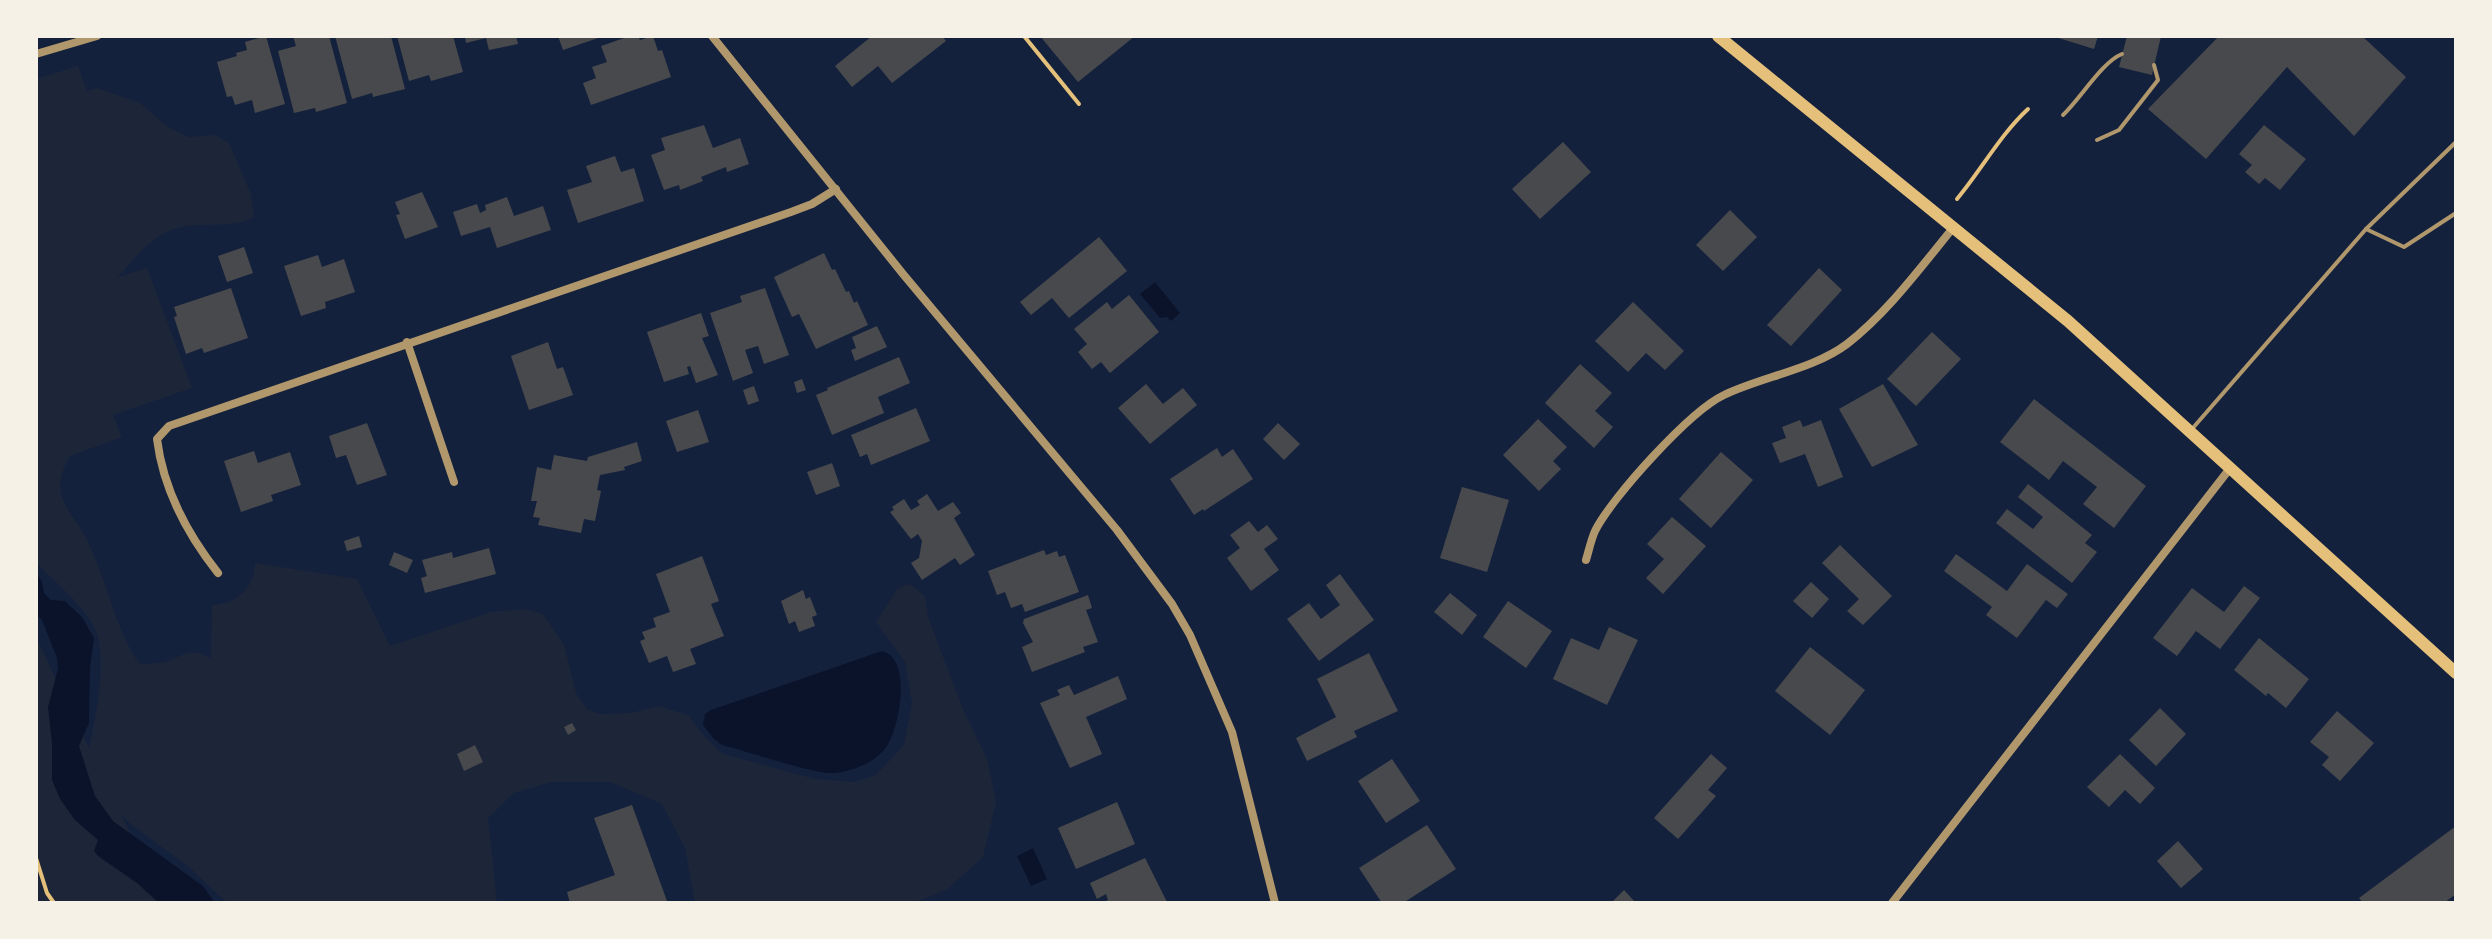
<svg xmlns="http://www.w3.org/2000/svg" width="2492" height="939" font-family="'Sofia Sans Condensed',sans-serif">
	<rect width="100%" height="100%" fill="#14213d"/>
	<path fill="#1d2539" d="M78 66 87 91 97 88 140 103 168 127 189 137 215 135 229 143 251 194 254 217C232 228 211 223 187 226 156 230 137 255 118 277L147 268 192 388 113 415 122 437 70 456C63 470 57 481 62 497 67 512 80 525 87 540 106 577 116 633 140 664 149 663 160 664 168 661 183 655 196 646 211 660L212 605C237 604 254 589 255 563L357 579 390 646 491 612 525 609 543 614 564 645 576 693 587 709 599 714 631 713 659 706 688 715 705 737 723 754 815 779 855 782 876 775 904 745 912 703 905 662 876 622 898 588 910 584 925 596 928 617 963 709 987 759 996 802 983 857 946 890 913 903H695L685 848 662 804 610 782H551L514 793 488 818 497 903H227L189 867 133 826 121 814 146 868 180 903H36V637L89 748C96 718 108 657 95 629 85 607 54 581 36 563V79Z"/>
	<g fill="#0b132b">
		<path d="M1155 282 1180 313 1171 321 1167 317 1160 318 1140 294Z"/>
		<path d="M36 572 42 582 44 593 51 600 65 601 82 617 94 638 90 668 89 723 79 746 95 796 113 821 203 886 215 903H159L137 883 98 856 94 851 98 840 75 820 60 799 52 780V743L48 707 58 669 57 658 42 620 36 614Z"/>
		<path d="M882 651C913 658 900 731 884 750 873 763 853 771 835 773 816 775 746 751 722 745L713 738 703 725 705 714 711 710Z"/>
		<path d="M1033 848 1047 879 1031 886 1017 856Z"/>
	</g>
	<g fill="#48494c">
		<path d="M266 36 285 104 255 113 252 100 235 105 232 96 227 97 217 62 237 56 236 53 247 50 245 42Z"/>
		<path d="M293 36H329L347 103 316 112 315 108 294 113 278 51 296 46Z"/>
		<path d="M335 36H391L405 89 373 97 372 93 352 99Z"/>
		<path d="M397 36H453L463 72 431 81 429 75 409 81Z"/>
		<path d="M465 36H516L518 44 489 50 486 38 466 43Z"/>
		<path d="M558 36H604L563 50Z"/>
		<path d="M630 36H638L640 40 653 36 658 51 662 50 671 77 591 105 583 83 596 78 592 67 607 62 601 46Z"/>
		<path d="M872 36H942L946 41 892 83 878 66 852 87 835 66Z"/>
		<path d="M1040 36H1135L1078 82Z"/>
		<path d="M2052 36H2098L2094 49Z"/>
		<path d="M2127 36H2161L2152 75 2119 67Z"/>
		<path d="M2219 36H2362L2406 77 2354 136 2287 67 2206 159 2148 109Z"/>
		<path d="M704 125 713 148 740 138 749 164 727 172 726 167 701 177 703 181 680 190 679 185 664 190 651 155 665 150 661 138Z"/>
		<path d="M2264 125 2306 159 2280 190 2265 178 2259 184 2245 172 2252 165 2239 154Z"/>
		<path d="M1563 142 1591 172 1540 219 1512 189Z"/>
		<path d="M615 156 621 172 634 168 644 201 578 223 567 190 592 182 586 166Z"/>
		<path d="M422 192 438 227 405 239 396 215 400 214 395 202Z"/>
		<path d="M507 197 514 216 543 206 551 230 497 248 490 227 461 236 453 212 477 204 480 213 486 210 485 205Z"/>
		<path d="M1730 210 1757 237 1723 271 1696 245Z"/>
		<path d="M1099 237 1127 271 1069 318 1052 298 1031 315 1020 302Z"/>
		<path d="M244 247 253 273 227 282 218 256Z"/>
		<path d="M824 253 832 270 835 269 846 292 849 291 854 303 857 301 868 325 816 349 799 314 792 317 774 277Z"/>
		<path d="M318 255 322 267 344 259 355 292 325 302 326 308 301 316 284 266Z"/>
		<path d="M1819 268 1842 290 1791 346 1767 325Z"/>
		<path d="M231 288 248 338 204 353 202 348 186 354 174 317 177 316 174 307Z"/>
		<path d="M765 288 789 355 764 364 758 346 745 350 753 373 733 381 710 313 742 302 740 296Z"/>
		<path d="M1129 295 1159 332 1110 373 1101 362 1092 369 1078 352 1087 344 1074 329 1107 302 1112 309Z"/>
		<path d="M1633 302 1684 351 1665 370 1646 353 1628 372 1595 341Z"/>
		<path d="M701 313 709 336 702 338 718 375 696 383 690 366 687 367 689 374 664 382 647 332Z"/>
		<path d="M877 326 887 347 855 361 851 350 856 348 852 337Z"/>
		<path d="M1932 332 1961 359 1916 406 1887 379Z"/>
		<path d="M548 342 557 369 563 367 573 395 529 410 511 356Z"/>
		<path d="M899 357 910 383 878 397 884 413 832 435 816 395 828 390 827 388Z"/>
		<path d="M1580 364 1612 393 1595 411 1613 427 1594 448 1545 403Z"/>
		<path d="M802 379 806 390 797 393 794 382Z"/>
		<path d="M1146 384 1163 404 1183 388 1197 405 1150 444 1118 408Z"/>
		<path d="M1883 384 1918 445 1872 467 1839 409Z"/>
		<path d="M754 386 759 401 748 405 743 390Z"/>
		<path d="M2034 399 2146 486 2114 528 2083 504 2097 487 2063 461 2049 480 2000 442Z"/>
		<path d="M916 408 930 441 871 465 867 454 860 457 851 435Z"/>
		<path d="M698 410 709 442 677 452 666 421Z"/>
		<path d="M1538 419 1567 447 1553 461 1561 469 1539 491 1503 455Z"/>
		<path d="M1800 420 1803 427 1821 420 1843 477 1818 487 1805 454 1780 463 1772 443 1786 438 1782 427Z"/>
		<path d="M367 423 387 475 357 485 346 455 336 458 329 436Z"/>
		<path d="M1278 423 1300 444 1284 460 1263 439Z"/>
		<path d="M637 442 642 461 624 467 625 470 600 475 597 490 601 491 595 521 584 519 581 533 538 525 540 518 533 517 537 501H531L537 467 551 470 554 455 587 461 588 457Z"/>
		<path d="M1217 448 1222 457 1233 449 1253 479 1204 511 1203 509 1194 515 1170 479Z"/>
		<path d="M254 451 258 463 290 452 301 485 271 495 273 501 241 512 224 461Z"/>
		<path d="M1721 452 1753 480 1711 528 1679 499Z"/>
		<path d="M832 463 840 486 816 495 807 472Z"/>
		<path d="M2028 484 2092 535 2085 543 2097 552 2072 583 1996 523 2007 509 2033 529 2043 517 2018 497Z"/>
		<path d="M1462 487 1509 500 1487 572 1440 558Z"/>
		<path d="M927 494 938 511 953 502 961 513 954 518 975 555 960 565 955 558 922 580 911 563 919 558 922 541 918 534 911 539 890 512 894 510 892 507 904 499 911 510 920 505 917 501Z"/>
		<path d="M1672 517 1706 546 1663 594 1646 578 1664 559 1647 544Z"/>
		<path d="M1249 521 1258 532 1267 525 1278 539 1264 549 1279 570 1251 591 1227 558 1240 548 1230 535Z"/>
		<path d="M359 536 362 547 347 551 344 541Z"/>
		<path d="M1840 545 1892 596 1863 625 1847 611 1859 599 1822 563Z"/>
		<path d="M489 548 496 574 425 593 421 578 427 576 422 560 452 552 453 558Z"/>
		<path d="M1044 550 1046 555 1057 551 1059 557 1065 555 1079 592 1025 612 1022 604 1011 608 1005 592 997 595 988 571Z"/>
		<path d="M394 552 413 560 407 573 389 565Z"/>
		<path d="M1956 554 2007 591 2027 564 2068 594 2057 608 2046 600 2017 638 1986 615 1992 607 1944 571Z"/>
		<path d="M702 556 719 601 711 604 724 636 690 649 696 664 673 672 667 656 649 663 640 641 645 639 642 632 656 627 653 618 670 612 656 574Z"/>
		<path d="M1340 574 1374 620 1319 661 1287 619 1309 603 1321 619 1340 605 1326 585Z"/>
		<path d="M1811 582 1829 599 1812 618 1793 601Z"/>
		<path d="M2244 586 2260 598 2220 649 2196 631 2177 656 2153 638 2192 588 2224 612Z"/>
		<path d="M803 590 806 599 810 597 817 615 812 617 815 626 799 632 795 621 789 624 781 601Z"/>
		<path d="M1450 593 1477 615 1462 635 1434 612Z"/>
		<path d="M1088 595 1092 608 1086 610 1098 642 1083 647 1085 652 1032 672 1022 647 1033 642 1023 623 1024 619Z"/>
		<path d="M1508 601 1552 631 1526 668 1483 637Z"/>
		<path d="M1609 627 1638 640 1607 705 1553 679 1571 638 1599 650Z"/>
		<path d="M2259 638 2309 679 2286 708 2268 693 2266 696 2234 670Z"/>
		<path d="M1810 647 1865 690 1830 735 1775 691Z"/>
		<path d="M1369 653 1398 711 1354 731 1357 737 1307 761 1296 738 1336 717 1317 679Z"/>
		<path d="M1118 676 1127 699 1086 717 1102 754 1070 768 1040 703 1060 695 1057 690 1069 685 1074 695Z"/>
		<path d="M2160 708 2186 734 2156 766 2129 740Z"/>
		<path d="M2337 711 2374 743 2340 781 2322 765 2329 757 2310 742Z"/>
		<path d="M572 723 576 730 568 735 564 727Z"/>
		<path d="M475 745 483 762 464 771 457 754Z"/>
		<path d="M1711 754 1727 768 1708 790 1716 796 1678 839 1654 818Z"/>
		<path d="M2120 754 2155 788 2140 804 2125 790 2109 807 2087 787Z"/>
		<path d="M1392 759 1420 801 1386 823 1358 781Z"/>
		<path d="M1117 802 1135 844 1076 869 1058 828Z"/>
		<path d="M632 805 667 901 570 903 567 892 615 875 594 818Z"/>
		<path d="M1427 825 1456 869 1403 903H1382L1359 868Z"/>
		<path d="M2456 826V894L2444 903H2363L2359 898Z"/>
		<path d="M2178 841 2203 869 2181 888 2157 861Z"/>
		<path d="M1145 858 1167 902 1101 903 1108 900 1106 894 1097 899 1090 883Z"/>
		<path d="M1624 890 1636 903H1611Z"/>
	</g>
	<g fill="none" stroke-linecap="round" stroke-linejoin="round">
		<g stroke="#e5c07b" stroke-width="4">
			<path d="M1024 36 1079 104"/>
			<path d="M1957 199C1982 169 2000 135 2028 109"/>
			<path d="M36 858 47 893 54 903"/>
		</g>
		<g stroke="#b1986c" stroke-width="4">
			<path d="M2063 115C2081 98 2102 62 2122 54"/>
			<path d="M2097 140 2119 130 2158 80 2154 65"/>
			<path d="M2366 229 2404 247 2456 213"/>
			<path d="M2192 429 2366 229 2456 142"/>
		</g>
		<g stroke="#b1986c" stroke-width="8">
			<path d="M712 36 903 274 1117 530 1172 604 1190 635 1232 732 1275 903"/>
			<path d="M36 54 97 36"/>
			<path d="M407 342 454 482"/>
			<path d="M1586 560C1589 550 1591 540 1595 531 1612 497 1690 411 1724 395 1761 377 1814 369 1847 344 1888 312 1920 268 1953 228"/>
			<path d="M218 573C188 535 163 488 157 439L169 426 791 212 812 204 836 189"/>
			<path d="M1892 903 2231 467"/>
		</g>
		<path stroke="#e5c07b" stroke-width="12" d="M1718 36 2068 321 2456 673"/>
	</g>
	<rect width="2492" height="939" fill="none" stroke="#f6f1e7" stroke-width="76"/>
</svg>
